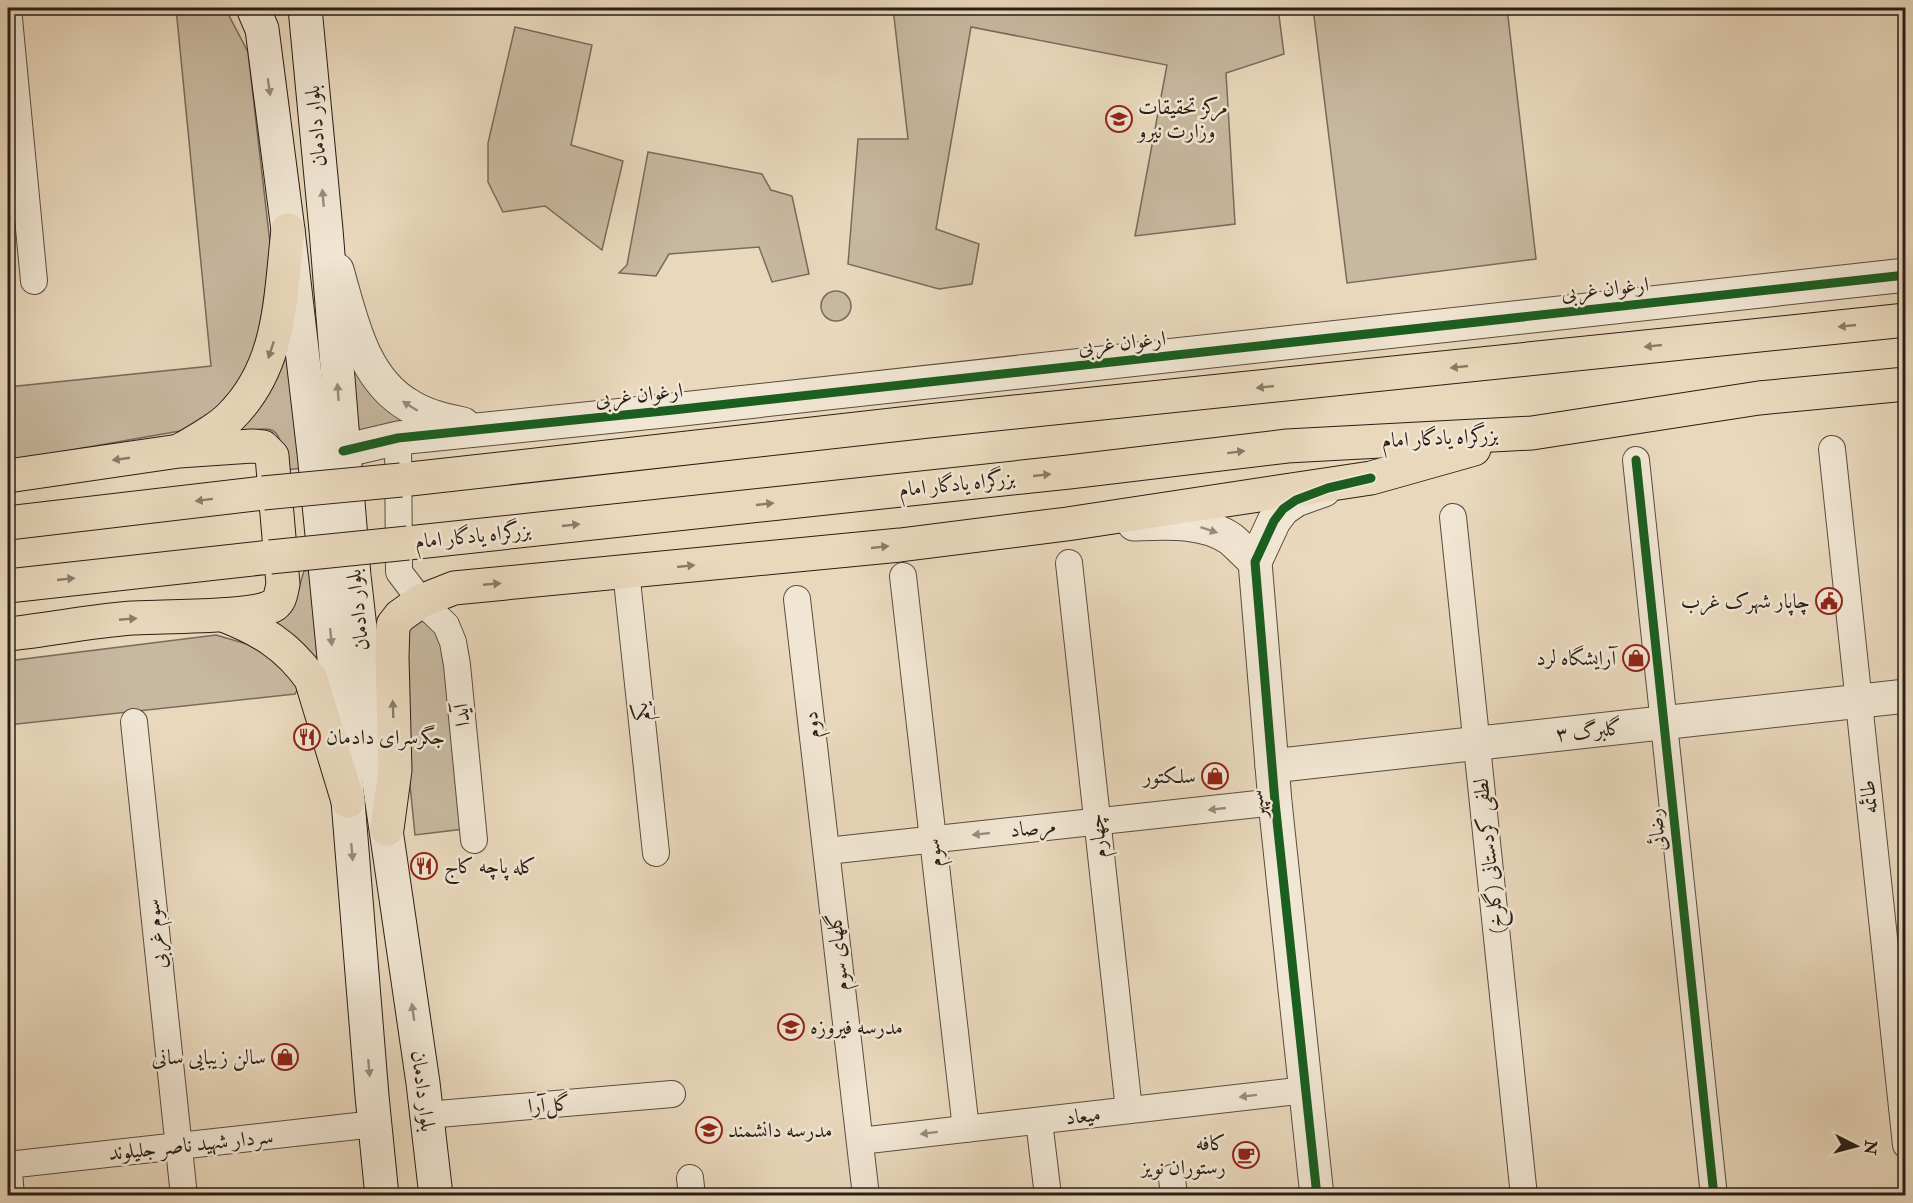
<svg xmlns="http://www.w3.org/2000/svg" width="1913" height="1203" font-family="'IM FELL Double Pica',Amiri,serif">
	<rect width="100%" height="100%" fill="#e9d8bc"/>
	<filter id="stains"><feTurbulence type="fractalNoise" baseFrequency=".00333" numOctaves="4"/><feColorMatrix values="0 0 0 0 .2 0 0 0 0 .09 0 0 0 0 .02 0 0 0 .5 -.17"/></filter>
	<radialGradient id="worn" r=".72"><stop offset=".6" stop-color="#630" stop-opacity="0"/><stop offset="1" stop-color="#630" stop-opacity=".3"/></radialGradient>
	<g fill="#c8b8a0" stroke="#786b5c" stroke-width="1.5">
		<path d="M176 8H225L248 52 271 252 255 358 227 402 180 431 8 461V387L211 366Z"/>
		<path d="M893 8H1278L1284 54 1226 73 1235 224 1135 236 1167 65 971 27 936 229 979 244 972 284 939 289 848 264 858 139H908Z"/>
		<path d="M1313 8H1507L1536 259 1347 283Z"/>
		<path d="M515 27 592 45 571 145 623 161 602 250 545 206 503 212 488 182V143Z"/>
		<path d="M648 152 762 174 771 190 792 196 809 274 772 282 759 247 669 254 656 276 619 273 627 265Z"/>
		<circle cx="836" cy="306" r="15"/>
		<path d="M287 319 303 468 285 470C280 422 276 425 231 435Z"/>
		<path d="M352 346 422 418 355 437Z"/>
		<path d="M314 570 324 671 263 623 297 594 304 571Z"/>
		<path d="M425 616 444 641 464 829 415 835 404 725 409 619Z"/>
		<path d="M216 635 277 653 302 681 295 694 8 725V661Z"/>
	</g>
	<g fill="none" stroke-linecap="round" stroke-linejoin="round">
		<defs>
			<g id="minor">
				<path d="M8 8 34 281"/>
				<path d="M398 438 399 572 421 601 446 625 453 642 457 665 474 840"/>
				<path d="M1832 449 1906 1145"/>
				<path d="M1636 460 1714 1196"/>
				<path d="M1453 517 1524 1196"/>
				<path d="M1069 563 1129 1110"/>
				<path d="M626 571 656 853"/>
				<path d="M903 576 966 1129"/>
				<path d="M797 599 866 1196"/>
				<path d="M134 722 184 1196"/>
				<path d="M827 851 1275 802"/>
				<path d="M427 1115 672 1094"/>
				<path d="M1039 1121 1048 1196"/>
				<path d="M860 1141 1306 1090"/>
				<path d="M8 1161 11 1196"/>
				<path d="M8 1165 375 1124"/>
				<path d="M690 1178 692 1196"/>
				<path d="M1172 1178 1174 1196"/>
			</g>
			<g id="tertiary">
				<path d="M337 270C351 318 362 379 410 406 426 416 444 420 463 424"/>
				<path d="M343 451 398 438 673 410 1906 275"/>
				<path d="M1134 524C1165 523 1204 520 1231 539 1239 546 1247 554 1255 562"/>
				<path d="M1272 766 1906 696"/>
				<path d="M1317 1196 1275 802 1255 562 1274 521 1283 509 1296 500 1324 490"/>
			</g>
			<g id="secondary">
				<path d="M253 8 262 29 288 230 314 453 348 801 372 1096 382 1196"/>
				<path d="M305 8 326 230 354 576 373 741 423 1083 436 1196"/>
			</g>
			<g id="trunk">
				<path d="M184 448C200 439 217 430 230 417 282 366 280 298 288 230"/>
				<path d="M8 476 179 451 252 446 263 447 272 456 283 584C281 592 281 600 274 605 256 618 159 616 132 618 90 621 49 630 8 634"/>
				<path d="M401 480 928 421 1906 320"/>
				<path d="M8 523 263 493"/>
				<path d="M408 543 1069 472 1287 446 1532 433 1759 398 1906 384"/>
				<path d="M8 586 270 557"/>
				<path d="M223 615C261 630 287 645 311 679L348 801"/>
				<path d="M387 829 395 770 392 657 393 625 400 616 421 601 454 588 900 545 1067 524 1371 478 1474 449"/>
			</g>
		</defs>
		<use href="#minor" stroke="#594c40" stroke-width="28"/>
		<use href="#tertiary" stroke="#594c40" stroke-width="35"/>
		<use href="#secondary" stroke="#291e17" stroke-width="35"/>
		<use href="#trunk" stroke="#291e17" stroke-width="35"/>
		<use href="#minor" stroke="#f1e6d3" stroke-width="26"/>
		<use href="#tertiary" stroke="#f1e6d3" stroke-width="33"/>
		<use href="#secondary" stroke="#f1e6d3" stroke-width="33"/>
		<use href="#trunk" stroke="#e9d8bc" stroke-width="33"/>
		<defs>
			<g id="trunk-bridge">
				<path d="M263 493 401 480"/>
				<path d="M270 557 408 543"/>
			</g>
		</defs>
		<use href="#trunk-bridge" stroke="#291e17" stroke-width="35" stroke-linecap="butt"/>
		<use href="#trunk-bridge" stroke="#e9d8bc" stroke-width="33"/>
		<defs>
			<g id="cycleway">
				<path d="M343 451 398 438 673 410 1906 275"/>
				<path d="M1636 460 1714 1196"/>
				<path d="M1317 1196 1275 802 1255 562 1274 521 1283 509 1296 500 1328 488 1371 478"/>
			</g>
		</defs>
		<use href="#cycleway" stroke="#f1e6d3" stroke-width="13"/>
		<use href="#cycleway" stroke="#1b5e20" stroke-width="9"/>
	</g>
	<defs><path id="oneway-solid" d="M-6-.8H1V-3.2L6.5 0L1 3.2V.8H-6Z" transform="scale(1.5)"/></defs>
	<g fill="#978c7e">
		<use href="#oneway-solid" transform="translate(269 87) rotate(82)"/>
		<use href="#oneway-solid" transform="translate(323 198) rotate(-95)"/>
		<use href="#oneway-solid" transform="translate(338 392) rotate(-94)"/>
		<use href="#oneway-solid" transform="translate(410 406) rotate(-148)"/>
		<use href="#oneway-solid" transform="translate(1209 530) rotate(18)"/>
		<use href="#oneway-solid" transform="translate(331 637) rotate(84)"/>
		<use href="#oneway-solid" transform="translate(1217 809) rotate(174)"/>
		<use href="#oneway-solid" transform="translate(981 834) rotate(174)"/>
		<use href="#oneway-solid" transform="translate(352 852) rotate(85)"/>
		<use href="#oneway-solid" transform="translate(413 1012) rotate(-98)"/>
		<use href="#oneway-solid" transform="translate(369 1068) rotate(85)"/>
		<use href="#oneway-solid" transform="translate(1248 1096) rotate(173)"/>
		<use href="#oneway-solid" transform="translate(929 1133) rotate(173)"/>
	</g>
	<g fill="#897b6a">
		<use href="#oneway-solid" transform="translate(1847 326) rotate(174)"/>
		<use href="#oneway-solid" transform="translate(1653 346) rotate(174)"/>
		<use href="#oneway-solid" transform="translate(271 350) rotate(108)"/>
		<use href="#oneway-solid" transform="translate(1459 367) rotate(174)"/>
		<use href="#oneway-solid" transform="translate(1265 387) rotate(174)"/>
		<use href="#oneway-solid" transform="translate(1236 452) rotate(-7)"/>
		<use href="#oneway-solid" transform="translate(121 459) rotate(172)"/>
		<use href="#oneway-solid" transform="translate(1042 475) rotate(-6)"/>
		<use href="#oneway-solid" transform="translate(204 500) rotate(173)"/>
		<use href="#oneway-solid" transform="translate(765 504) rotate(-6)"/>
		<use href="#oneway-solid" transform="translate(571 525) rotate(-6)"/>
		<use href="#oneway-solid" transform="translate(880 547) rotate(-6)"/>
		<use href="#oneway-solid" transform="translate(686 566) rotate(-6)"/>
		<use href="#oneway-solid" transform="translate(66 579) rotate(-6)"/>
		<use href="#oneway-solid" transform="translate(492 584) rotate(-5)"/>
		<use href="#oneway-solid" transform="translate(128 619) rotate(-5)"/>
		<use href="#oneway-solid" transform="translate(393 709) rotate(-92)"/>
	</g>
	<defs>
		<symbol id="university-ring" viewBox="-11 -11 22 22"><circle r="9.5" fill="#f1e6d3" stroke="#8f2418" stroke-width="1.5"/><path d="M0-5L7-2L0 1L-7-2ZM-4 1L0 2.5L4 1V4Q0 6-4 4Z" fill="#8f2418"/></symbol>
		<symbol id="civic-ring" viewBox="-11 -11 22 22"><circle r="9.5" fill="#f1e6d3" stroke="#8f2418" stroke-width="1.5"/><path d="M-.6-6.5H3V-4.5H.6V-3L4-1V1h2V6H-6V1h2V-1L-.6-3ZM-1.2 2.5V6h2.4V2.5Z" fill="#8f2418"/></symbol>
		<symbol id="shop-ring" viewBox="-11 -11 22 22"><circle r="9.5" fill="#f1e6d3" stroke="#8f2418" stroke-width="1.5"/><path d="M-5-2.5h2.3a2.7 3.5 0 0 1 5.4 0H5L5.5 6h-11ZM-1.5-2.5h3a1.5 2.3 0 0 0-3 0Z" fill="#8f2418"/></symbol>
		<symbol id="restaurant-ring" viewBox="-11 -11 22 22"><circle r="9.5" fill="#f1e6d3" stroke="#8f2418" stroke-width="1.5"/><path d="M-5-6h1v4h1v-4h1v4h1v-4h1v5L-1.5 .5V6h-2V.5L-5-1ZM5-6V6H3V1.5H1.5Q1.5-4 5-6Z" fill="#8f2418"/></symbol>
		<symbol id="school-ring" viewBox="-11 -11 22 22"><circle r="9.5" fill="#f1e6d3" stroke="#8f2418" stroke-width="1.5"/><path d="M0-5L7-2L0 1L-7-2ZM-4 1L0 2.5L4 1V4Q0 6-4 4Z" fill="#8f2418"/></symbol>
		<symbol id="cafe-ring" viewBox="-11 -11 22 22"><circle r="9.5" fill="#f1e6d3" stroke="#8f2418" stroke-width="1.5"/><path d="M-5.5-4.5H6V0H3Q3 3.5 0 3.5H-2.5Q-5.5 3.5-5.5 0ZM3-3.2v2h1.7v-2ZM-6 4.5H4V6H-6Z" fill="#8f2418"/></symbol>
	</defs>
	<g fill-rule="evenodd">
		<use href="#university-ring" x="1104" y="104" width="30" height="30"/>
		<use href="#civic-ring" x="1814" y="586" width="30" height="30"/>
		<use href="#shop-ring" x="1621" y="643" width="30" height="30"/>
		<use href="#restaurant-ring" x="292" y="722" width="30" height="30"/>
		<use href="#shop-ring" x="1200" y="761" width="30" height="30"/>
		<use href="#restaurant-ring" x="409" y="851" width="30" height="30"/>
		<use href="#school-ring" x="776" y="1012" width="30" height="30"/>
		<use href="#shop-ring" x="270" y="1042" width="30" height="30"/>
		<use href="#school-ring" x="694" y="1115" width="30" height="30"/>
		<use href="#cafe-ring" x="1231" y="1140" width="30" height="30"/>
	</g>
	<g text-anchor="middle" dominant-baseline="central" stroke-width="5" stroke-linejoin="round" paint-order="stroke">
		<g font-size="21" fill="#291e17" stroke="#f1e6d3" text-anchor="start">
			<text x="1138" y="107">مرکز تحقیقات<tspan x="1138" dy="24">وزارت نیرو</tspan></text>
			<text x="1810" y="601" text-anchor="end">چاپار شهرک غرب</text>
			<text x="1616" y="658" text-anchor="end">آرایشگاه لرد</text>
			<text x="326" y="737">جگرسرای دادمان</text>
			<text x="1196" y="776" text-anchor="end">سلکتور</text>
			<text x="444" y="866">کله پاچه کاج</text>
			<text x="810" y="1027">مدرسه فیروزه</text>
			<text x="266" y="1057" text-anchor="end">سالن زیبایی سانی</text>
			<text x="728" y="1130">مدرسه دانشمند</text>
			<text x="1226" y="1143" text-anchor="end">کافه<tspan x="1226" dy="24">رستوران نویز</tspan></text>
		</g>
		<g font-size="21" fill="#291e17" stroke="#f1e6d3">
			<text transform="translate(316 126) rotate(-95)">بلوار دادمان</text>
			<text transform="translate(1605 289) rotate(-6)">ارغوان غربی</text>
			<text transform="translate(1122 343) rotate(-6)">ارغوان غربی</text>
			<text transform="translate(639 395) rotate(-6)">ارغوان غربی</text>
			<text transform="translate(1440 438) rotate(-3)">بزرگراه یادگار امام</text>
			<text transform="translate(957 484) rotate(-6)">بزرگراه یادگار امام</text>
			<text transform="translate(473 536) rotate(-6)">بزرگراه یادگار امام</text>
			<text transform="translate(358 610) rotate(-96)">بلوار دادمان</text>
			<text transform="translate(641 712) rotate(-96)">یکم</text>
			<text transform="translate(462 715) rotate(-96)">آیدا</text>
			<text transform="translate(812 725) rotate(-97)">دوم</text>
			<text transform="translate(1589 731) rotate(-6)">گلبرگ ۳</text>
			<text transform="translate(1869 797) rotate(-96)">طائمه</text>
			<text transform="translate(1257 804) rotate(-96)">سپهر</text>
			<text transform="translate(1033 828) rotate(-6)">مرصاد</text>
			<text transform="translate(1657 830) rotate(-96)">رضائی</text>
			<text transform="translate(1098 836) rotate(-96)">چهارم</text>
			<text transform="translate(934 853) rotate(-97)">سوم</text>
			<text transform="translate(1489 856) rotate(-96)">لطفی کردستانی (گلرخ)</text>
			<text transform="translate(156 934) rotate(-96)">سوم غربی</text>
			<text transform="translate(838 952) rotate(-96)">گلهای سوم</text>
			<text transform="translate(423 1091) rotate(83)">بلوار دادمان</text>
			<text transform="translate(549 1105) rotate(-5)">گل‌آرا</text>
			<text transform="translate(1083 1116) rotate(-7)">میعاد</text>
			<text transform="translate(191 1145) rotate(-6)">سردار شهید ناصر جلیلوند</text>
		</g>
	</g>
	<rect width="1913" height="1203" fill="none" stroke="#e9d8bc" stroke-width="30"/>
	<rect x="9" y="9" width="1895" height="1185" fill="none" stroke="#291e17" stroke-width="3"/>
	<rect x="15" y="15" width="1883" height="1173" fill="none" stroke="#291e17" stroke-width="1.5"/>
	<g transform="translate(1856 1146) rotate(96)" stroke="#f1e6d3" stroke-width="4.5" paint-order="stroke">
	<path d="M0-4.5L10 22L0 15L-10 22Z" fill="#291e17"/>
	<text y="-9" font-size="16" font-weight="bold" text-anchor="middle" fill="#291e17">N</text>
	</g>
	<rect width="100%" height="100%" filter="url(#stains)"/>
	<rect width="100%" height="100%" fill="url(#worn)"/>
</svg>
